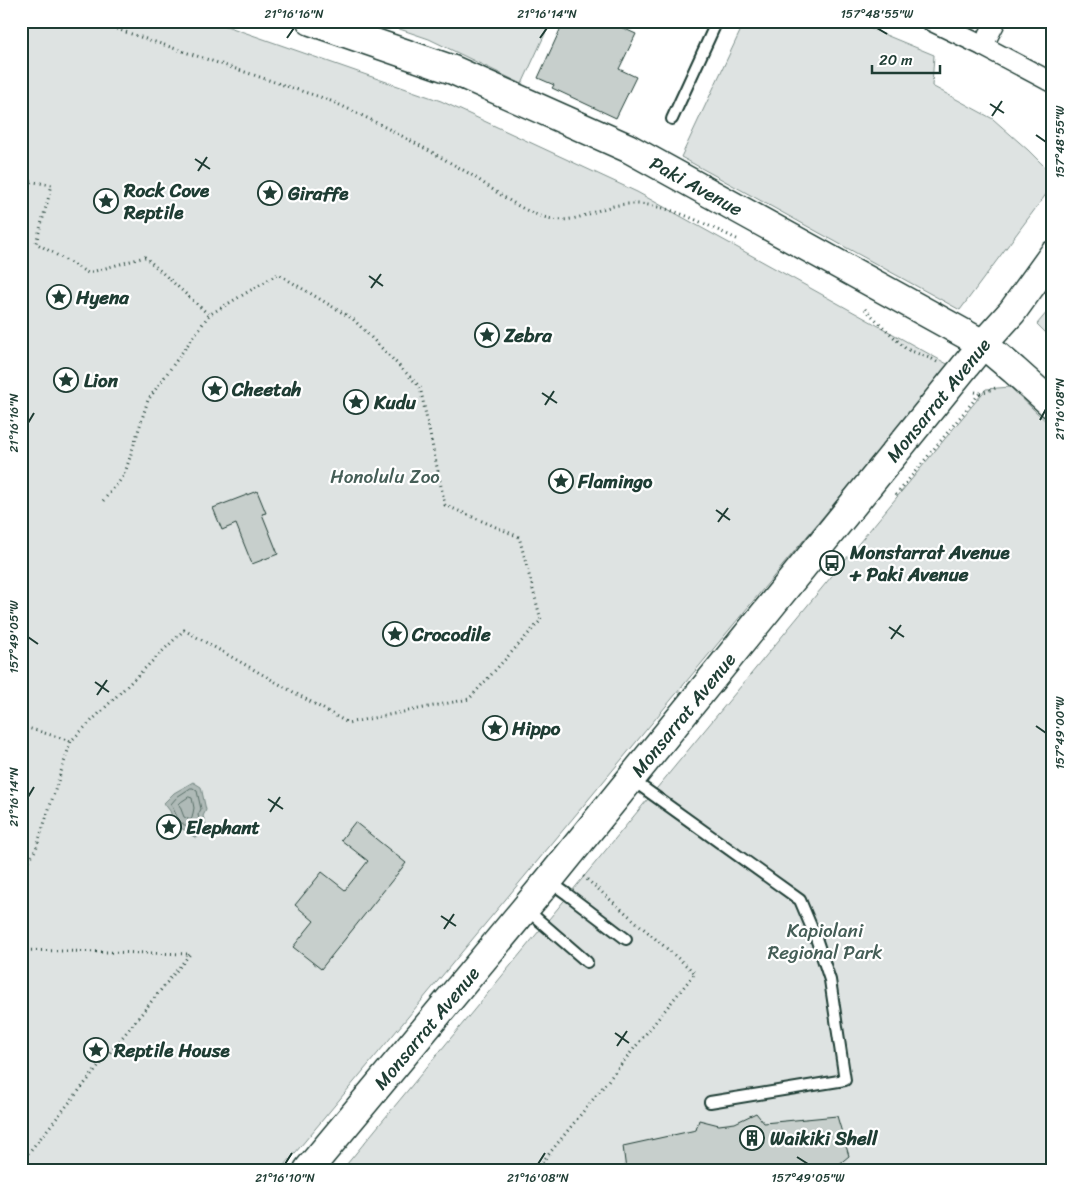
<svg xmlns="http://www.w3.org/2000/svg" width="1074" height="1191" font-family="Sriracha,sans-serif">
	<rect width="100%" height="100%" fill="#fff"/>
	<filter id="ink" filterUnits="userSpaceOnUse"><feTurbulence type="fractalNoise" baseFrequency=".02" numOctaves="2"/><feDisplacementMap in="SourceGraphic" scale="10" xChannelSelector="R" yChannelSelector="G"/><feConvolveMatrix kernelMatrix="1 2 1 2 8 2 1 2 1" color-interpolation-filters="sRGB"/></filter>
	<g filter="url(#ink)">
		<g fill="#dee3e2" stroke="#7e908b">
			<path d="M21 21H212L441 101 637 192 949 365 281 1170H21Z"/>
			<path d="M376 21H551L522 84 429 39Z"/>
			<path d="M745 21H852L934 55 932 86 993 119 1028 150 1053 175V185L960 310 681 157Z"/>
			<path d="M1053 305V340L1037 324Z"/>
			<path d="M1010 387 1053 428V1170H342L986 389Z"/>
		</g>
		<path fill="#afbab7" stroke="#758883" d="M193 782 201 787 206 810 203 816 206 825 204 834 196 838 175 824 170 811 164 803 174 793Z"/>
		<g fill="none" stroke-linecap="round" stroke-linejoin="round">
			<g stroke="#596f68" stroke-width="1">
				<path d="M191 788H193L197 791 201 809 198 815 201 825 200 830 197 832 189 828 179 821 171 804 177 797Z"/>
				<path d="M189 797 192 798 194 808 192 818 190 820 184 817 179 804 181 802Z"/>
			</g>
		</g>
		<g fill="#c7cfcc" stroke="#1f3d34">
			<path d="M564 21H597L612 27 614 24 636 34 619 69 636 77 616 118 552 88 554 85 538 78Z"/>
			<path d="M257 491 266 513 262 514 278 554 252 564 236 524 222 530 213 508Z"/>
			<path d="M355 822 406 863 321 969 293 947 314 921 295 905 322 872 345 890 368 861 341 840Z"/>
			<path d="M756 1113 764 1123 837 1116 849 1156 832 1170H626L623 1146 696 1130 699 1120 719 1125 735 1123Z"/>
		</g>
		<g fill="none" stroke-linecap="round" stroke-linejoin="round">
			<defs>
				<g id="lane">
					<path d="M672 119 717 21"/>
					<path d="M631 779 800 900 816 938 830 980 845 1080 710 1102"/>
					<path d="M549 881 567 894 626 939"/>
					<path d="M526 909 587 962"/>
				</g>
				<g id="street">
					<path d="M931 21 983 46 1053 83"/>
					<path d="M983 46 996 21"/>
				</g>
				<g id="secondary">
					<path id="s1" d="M311 21 453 70 628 148 983 344 1014 370 1053 405"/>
					<path id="s2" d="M308 1170 548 881 983 344 1012 312 1053 255"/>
				</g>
			</defs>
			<use href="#lane" stroke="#1f3d34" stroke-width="14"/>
			<use href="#street" stroke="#1f3d34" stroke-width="22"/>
			<use href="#secondary" stroke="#1f3d34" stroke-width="31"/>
			<g stroke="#1f3d34" stroke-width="3" stroke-dasharray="1 4" stroke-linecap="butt">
				<path d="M93 21C146 39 200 57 254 75 271 81 287 86 304 92 314 95 324 98 333 102 380 123 425 148 470 174 490 187 515 207 538 215 577 230 593 205 629 204 666 202 706 225 739 240"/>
				<path d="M21 180 52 185 36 243 88 273 145 257 209 315"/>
				<path d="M865 309 906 349 932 359 937 362"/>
				<path d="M975 392 980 393 996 388"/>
				<path d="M896 495 980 393"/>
				<path d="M21 726 71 741"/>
				<path d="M21 873 36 849 71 741 184 630 348 723 469 699 541 620 519 537 445 505 420 387 353 319 278 274 209 315 148 400 124 476 102 502"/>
				<path d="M21 950 190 954 21 1162"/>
				<path d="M536 1170 695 973 583 876"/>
			</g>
			<use href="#lane" stroke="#fff" stroke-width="10"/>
			<use href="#street" stroke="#fff" stroke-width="19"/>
			<use href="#secondary" stroke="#fff" stroke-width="28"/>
		</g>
	</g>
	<path fill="none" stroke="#1f3d34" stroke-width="2" d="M877 28 887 34M287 38 294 28M540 38 547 28M990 104 1004 113M992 116 1002 101M1036 135 1046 142M195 159 210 169M198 171 207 157M369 276 383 286M371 288 381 274M542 393 557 403M545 405 554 391M1040 420 1046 409M28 423 34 413M716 510 730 520M718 522 728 508M889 627 904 637M28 637 38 644M891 639 901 625M95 682 109 692M97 695 107 680M1036 726 1046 733M28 797 34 787M268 799 283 809M270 812 280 797M441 916 456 926M444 929 454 914M615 1033 629 1043M617 1046 627 1031M797 1157 808 1164M285 1164 292 1153M538 1164 545 1153"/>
	<defs>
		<symbol id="sight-ring" viewBox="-11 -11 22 22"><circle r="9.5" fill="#fff" stroke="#1f3d34" stroke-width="1.5"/><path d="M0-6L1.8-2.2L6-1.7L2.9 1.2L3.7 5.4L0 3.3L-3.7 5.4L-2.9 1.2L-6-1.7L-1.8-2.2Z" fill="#1f3d34"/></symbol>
		<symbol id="bus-ring" viewBox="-11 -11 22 22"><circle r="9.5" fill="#fff" stroke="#1f3d34" stroke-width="1.5"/><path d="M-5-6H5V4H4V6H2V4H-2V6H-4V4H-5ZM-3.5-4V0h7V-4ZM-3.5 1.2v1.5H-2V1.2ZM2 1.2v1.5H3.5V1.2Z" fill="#1f3d34"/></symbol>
		<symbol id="building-ring" viewBox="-11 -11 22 22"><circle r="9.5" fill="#fff" stroke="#1f3d34" stroke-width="1.5"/><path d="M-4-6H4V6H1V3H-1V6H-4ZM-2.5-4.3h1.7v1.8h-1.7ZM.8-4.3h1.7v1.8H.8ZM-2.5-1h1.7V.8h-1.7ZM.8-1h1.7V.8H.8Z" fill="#1f3d34"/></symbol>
	</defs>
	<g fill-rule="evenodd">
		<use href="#sight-ring" x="256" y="179" width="28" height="28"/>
		<use href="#sight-ring" x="92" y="187" width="28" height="28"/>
		<use href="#sight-ring" x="45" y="283" width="28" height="28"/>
		<use href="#sight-ring" x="473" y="321" width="28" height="28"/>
		<use href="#sight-ring" x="52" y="366" width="28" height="28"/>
		<use href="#sight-ring" x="201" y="375" width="28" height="28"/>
		<use href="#sight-ring" x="342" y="388" width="28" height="28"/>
		<use href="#sight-ring" x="547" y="467" width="28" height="28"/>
		<use href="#bus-ring" x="818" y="549" width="28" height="28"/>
		<use href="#sight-ring" x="381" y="620" width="28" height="28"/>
		<use href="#sight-ring" x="481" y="714" width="28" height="28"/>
		<use href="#sight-ring" x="155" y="813" width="28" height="28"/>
		<use href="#sight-ring" x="82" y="1036" width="28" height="28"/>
		<use href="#building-ring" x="738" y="1124" width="28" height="28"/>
	</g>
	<g text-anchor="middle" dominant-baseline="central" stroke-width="4.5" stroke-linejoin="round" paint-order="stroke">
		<g font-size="19" fill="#1f3d34" stroke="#fff">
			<text stroke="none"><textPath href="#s1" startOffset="420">Paki Avenue</textPath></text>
			<text stroke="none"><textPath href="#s2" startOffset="995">Monsarrat Avenue</textPath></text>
			<text stroke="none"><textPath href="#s2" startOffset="590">Monsarrat Avenue</textPath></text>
			<text stroke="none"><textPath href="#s2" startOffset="185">Monsarrat Avenue</textPath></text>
		</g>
		<g font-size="19" font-weight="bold" fill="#1f3d34" stroke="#fff" text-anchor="start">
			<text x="124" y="190">Rock Cove<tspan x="124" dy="22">Reptile</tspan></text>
			<text x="288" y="193">Giraffe</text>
			<text x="76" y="297">Hyena</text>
			<text x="504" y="335">Zebra</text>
			<text x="84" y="380">Lion</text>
			<text x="232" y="389">Cheetah</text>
			<text x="374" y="402">Kudu</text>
			<text x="578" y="481">Flamingo</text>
			<text x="850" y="552">Monstarrat Avenue<tspan x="850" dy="22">+ Paki Avenue</tspan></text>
			<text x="412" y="634">Crocodile</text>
			<text x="512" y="728">Hippo</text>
			<text x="186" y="827">Elephant</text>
			<text x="114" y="1050">Reptile House</text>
			<text x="770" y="1138">Waikiki Shell</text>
		</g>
		<g font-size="19" fill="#455e57" stroke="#fff">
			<text x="385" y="476">Honolulu Zoo</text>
			<text x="825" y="930">Kapiolani<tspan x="825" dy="22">Regional Park</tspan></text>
		</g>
	</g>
	<rect width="1074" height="1191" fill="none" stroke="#fff" stroke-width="55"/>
	<path d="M872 65v8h68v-8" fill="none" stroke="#1f3d34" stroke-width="2.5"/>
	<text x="879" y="65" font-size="15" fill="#1f3d34" stroke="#ffffff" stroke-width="4" paint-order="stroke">20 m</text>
	<rect x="28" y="28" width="1018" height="1136" fill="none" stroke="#1f3d34" stroke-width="2"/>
	<g font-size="12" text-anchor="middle" fill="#1f3d34">
		<text x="294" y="18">21°16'16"N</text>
		<text x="547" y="18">21°16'14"N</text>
		<text x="877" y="18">157°48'55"W</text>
		<text transform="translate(1060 142) rotate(-90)" y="4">157°48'55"W</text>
		<text transform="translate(1060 409) rotate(-90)" y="4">21°16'08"N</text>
		<text transform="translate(14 423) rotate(-90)" y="4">21°16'16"N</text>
		<text transform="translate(14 637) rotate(-90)" y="4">157°49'05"W</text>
		<text transform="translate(1060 733) rotate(-90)" y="4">157°49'00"W</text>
		<text transform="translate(14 797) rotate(-90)" y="4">21°16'14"N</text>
		<text x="285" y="1182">21°16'10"N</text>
		<text x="538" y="1182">21°16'08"N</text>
		<text x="808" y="1182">157°49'05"W</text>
	</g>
</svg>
